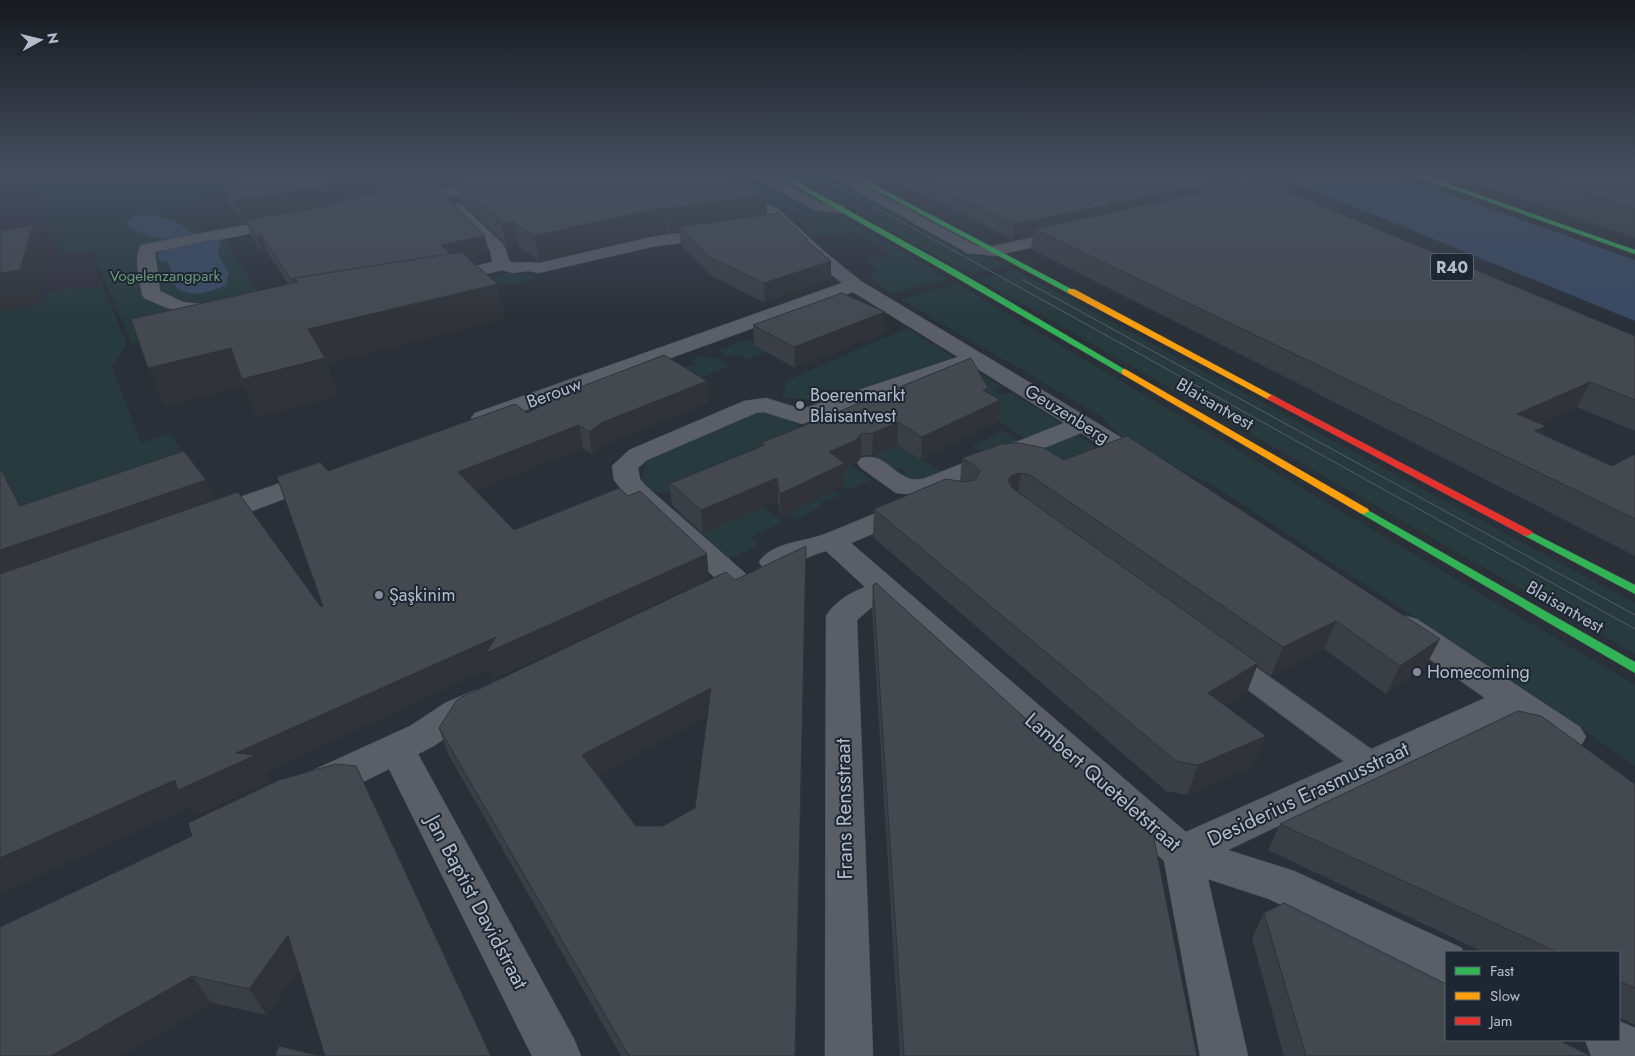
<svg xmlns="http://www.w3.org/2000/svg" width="1635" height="1056" font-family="Jost,sans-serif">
	<rect width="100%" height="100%" fill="#2a3038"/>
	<path fill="#31303e" d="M0 173H24L59 255 89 252 103 287 68 288 43 293 40 304 0 311Z"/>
	<g fill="#273a3e">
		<path d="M25 173H340L191 201 171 210 194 226 222 237 269 309 132 344 92 251 63 254 52 239Z"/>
		<path d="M786 173H828L1006 265 970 274Z"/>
		<path d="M735 182 760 183 804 208 796 214Z"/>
		<path d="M814 210H831L948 279 892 294 872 280V274L879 269 865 260 891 254 857 231 817 237 797 218Z"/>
		<path d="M1015 270 1635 603V654L979 279Z"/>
		<path d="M510 273 535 276 534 278C523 284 498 289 492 276Z"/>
		<path d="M957 284 1635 685V766L1528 691 1211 484C1175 467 1126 448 1102 417L900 299Z"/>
		<path d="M103 287 127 344 112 367 141 443 171 433 192 471 0 537V311L40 304 43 293 68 288Z"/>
		<path d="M907 328 956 359 850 396V391L828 389 823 401 783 398 786 381Z"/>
		<path d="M747 339 767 352 748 360 741 355C731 359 726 355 718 350Z"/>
		<path d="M701 356C710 361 717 353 728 366L701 378 699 376 693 378 679 369 695 364 690 360Z"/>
		<path d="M965 365 1002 387 994 389 999 395 1011 393 1058 421 1059 426 1028 440 998 421Z"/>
		<path d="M759 410 777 411 800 427 756 458 747 452 743 459 675 493 653 492 641 481 648 458Z"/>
		<path d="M1003 431 1020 442 981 452 972 446Z"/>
		<path d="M1074 433 1107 454 1086 462 1025 459 1064 436Z"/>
		<path d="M897 444 943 472 917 484 898 476 906 473 901 468 895 471 874 460 876 454Z"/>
		<path d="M850 464 872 480 849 490 828 475Z"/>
		<path d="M834 491 840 495 819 504 821 507 797 519 775 502 798 492Z"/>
		<path d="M764 507 783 522 751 537 759 545 729 559 676 511Z"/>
	</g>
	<g fill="#384963">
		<path d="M1271 173H1389L1635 260V321Z"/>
		<path d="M149 215 173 220 197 235 191 243 218 239 222 245 218 250V255L229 273 226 285C208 293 194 298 176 288L168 262 159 260 158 254 173 239C157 240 144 234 129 228L126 222 134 216Z"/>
	</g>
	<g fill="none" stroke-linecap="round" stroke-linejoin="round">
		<defs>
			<g id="lane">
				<path d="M747 173H766L820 203 841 205 847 209 841 213 813 209Z"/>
				<path d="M825 173H840L976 246 994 247 1001 251 994 255 968 253Z"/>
				<path d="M1228 652 1237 654 1382 757 1386 765 1382 773 1371 777 1360 773 1219 668 1215 661 1219 654Z"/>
			</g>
			<g id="street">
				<path d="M526 173H555L548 177 443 198 406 201 401 199 398 196 401 193 406 191 443 190Z"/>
				<path d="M691 173H709L778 209 825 252 861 281 1152 456 1155 461 1152 466 1143 468 1134 466 1081 433 945 488 952 496 948 502 851 543 1186 832 1485 698 1395 635 1390 627 1395 619 1406 616 1417 619 1580 727 1586 737 1580 747 1568 751 1556 747 1511 715 1228 850 1294 871 1462 948 1463 952H1446V984L1269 899 1208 879 1248 1056H1200L1164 861 882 602 872 607 857 620 873 1056H825L826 616C834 602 850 593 865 587L826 551C805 556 783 574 763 568L759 562C772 542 804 542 825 534 857 521 888 508 919 495L896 493 861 468 857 463 861 458C884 452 891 473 911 479 914 480 919 479 923 479L1064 423 973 366 802 424 764 412 756 413 647 460 638 468 640 479 646 486 745 573 750 580 745 587 735 589 725 587 628 498 614 480 612 466 629 450 744 401 766 398 802 409 958 357 853 292 491 423 483 425 475 423 471 418 475 413 842 283 813 260 766 215 693 176Z"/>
				<path d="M458 204 463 206 504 245 510 262C519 264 529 261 539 263L651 237 717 228 723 230 725 233 723 236 717 238 651 247 539 273 528 271 513 273 502 270 486 274 487 276 484 280 456 285 450 284 447 280 450 276 465 273 467 268 492 262 490 250 450 209 453 206Z"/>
				<path d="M287 217 293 219 295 222 293 225 218 240 214 239 155 252 160 291 183 302 227 307 230 311 227 315C200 322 168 309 144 298L142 294C140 280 133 258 141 245Z"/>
				<path d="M1068 230 1074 232 1076 235 1074 238 994 256 988 255 985 251 988 247Z"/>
				<path d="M318 470 327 473 331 478 327 483 220 523 210 525 200 523 196 517 200 511Z"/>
				<path d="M476 690 488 694 493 703 488 712 469 721 434 746 418 754 574 1039 581 1056H532L389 769 345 791 332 795 322 798 309 794 303 783 309 772 410 726 445 703Z"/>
				<path d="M1619 1021 1635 1028V1056H1591L1585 1040H1619Z"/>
			</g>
			<g id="fast">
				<path d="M773 173H781L956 270 1129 372 1128 374H1122L950 274Z"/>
				<path d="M844 173H852L1075 291 1068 293Z"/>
				<path d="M1226 173H1234L1289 197 1284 198Z"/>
				<path d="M1408 173H1417L1635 250V254Z"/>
				<path d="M1364 508 1635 662V673L1360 513 1359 511Z"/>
				<path d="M1527 530 1635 585V594L1523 535 1521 533 1523 531Z"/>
			</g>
			<g id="slow">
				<path d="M1068 289H1074L1277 398 1275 400H1269L1068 293Z"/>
				<path d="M1125 369 1368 509 1369 511 1364 514 1360 513 1122 374V370Z"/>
			</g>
			<path id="jam" d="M1272 395 1531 531 1533 533 1527 536 1523 535 1269 400 1267 398Z"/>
		</defs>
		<use href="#lane" stroke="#484c53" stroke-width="2"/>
		<use href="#street" stroke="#484c53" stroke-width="1"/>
		<use href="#fast" stroke="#484c53" stroke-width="1"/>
		<use href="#slow" stroke="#484c53" stroke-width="1"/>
		<use href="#jam" stroke="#484c53" stroke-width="1"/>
		<use href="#lane" fill="#5a5e66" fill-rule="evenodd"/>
		<use href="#street" fill="#5a5e66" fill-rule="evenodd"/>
		<use href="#fast" fill="#30b455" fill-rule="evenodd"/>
		<use href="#slow" fill="#ff9f0a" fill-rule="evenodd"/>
		<use href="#jam" fill="#e5322d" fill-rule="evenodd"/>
		<g stroke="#595d64" stroke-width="1">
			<path d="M814 173 1635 629"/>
			<path d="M1023 280 1635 615"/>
		</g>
	</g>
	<g fill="#3a3f45" fill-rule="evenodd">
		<path d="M262 173H722L766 195 767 215 808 242 831 261V279L765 303 710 275 681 245 679 231 669 233 667 231 539 261 518 246 507 249 505 244 458 197 455 186 438 188 489 253 468 258 505 318 327 364 338 395 257 417 244 386 166 406 148 368 288 284 267 252 262 253 251 236 247 224 244 225 229 203 221 180Z"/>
		<path d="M880 173H1232L1238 185 1635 336V431L1577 407 1540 424 1542 434 1612 466 1635 454V556L1301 385 1031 249 1033 235 1013 240Z"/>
		<path d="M1445 173H1635V238Z"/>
		<path d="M753 325 884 332 795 368 754 345Z"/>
		<path d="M707 381 708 403 606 444 592 454 583 448 476 490 514 530 709 579 493 679 490 668 265 772 270 781 194 816 189 807 0 894V467L11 486 21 505 215 500 321 607 323 606 328 471 527 413Z"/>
		<path d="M988 388V393L1000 400 998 421 921 460 897 444 872 455 861 456 855 463 845 468 844 486 781 517 778 501 703 533 672 505 669 482 671 483 762 447 761 443Z"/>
		<path d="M962 458 1064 460 1425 667 1386 694 1324 649 1271 676 1257 666 1247 692 1225 705 1254 766 1187 795 1166 791 873 537 874 509 960 482Z"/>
		<path d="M806 546V570L796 1056H621L448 754 439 728 735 580ZM707 717 695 808 663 826H636L598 775Z"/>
		<path d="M873 585 1197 1056H900L872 610Z"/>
		<path d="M1635 784V1025L1619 1017V952H1483L1268 850 1280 824Z"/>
		<path d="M192 836 298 970 267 1015 212 1003 121 1056Z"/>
		<path d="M1264 913 1591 1056H1284L1252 938Z"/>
	</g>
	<g fill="#303338">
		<path d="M373 173H516L453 175 455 186 443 188 395 191 248 224 245 220 247 224 244 225 235 201Z"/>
		<path d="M1241 177 1237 191 1034 229 1033 235 1013 240 1015 224Z"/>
		<path d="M766 195 767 219 679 227V231L669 233 667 209Z"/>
		<path d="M665 207 667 231 539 261 534 236Z"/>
		<path d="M513 222 518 246 507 249 502 224Z"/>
		<path d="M33 225 49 257 38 304 0 311V273Z"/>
		<path d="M261 235 267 252 262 253 256 236Z"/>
		<path d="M485 236 489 253 453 261 441 245Z"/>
		<path d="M831 261V279L765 303 764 283Z"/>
		<path d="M291 279H295L301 297 297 298Z"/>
		<path d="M498 284 505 318 327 364 338 395 257 417 244 386 166 406 148 368Z"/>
		<path d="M885 312 884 332 795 368 794 347Z"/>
		<path d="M707 381 708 403 606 444 592 454 589 432 603 422Z"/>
		<path d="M1590 382 1577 407 1504 440 1517 414Z"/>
		<path d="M988 388 986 406 1000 400 998 421 921 460 922 437 983 390Z"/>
		<path d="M898 422 897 444 872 455 873 433Z"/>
		<path d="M579 425 583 448 465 495 458 472Z"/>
		<path d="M1546 426 1533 452 1535 431Z"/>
		<path d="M861 434V456L855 463 845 468 844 486 781 517 780 494 829 452Z"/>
		<path d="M0 467 11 486 34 530 20 506Z"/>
		<path d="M1021 473 1017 499 1008 480 1012 475Z"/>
		<path d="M777 478 778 501 703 533 701 510Z"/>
		<path d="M206 480 217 503 0 580V550Z"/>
		<path d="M806 546V570L796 1056H795Z"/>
		<path d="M707 554 709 579 493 679 490 668 265 772 270 781 194 816 189 807 0 894V858L496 637Z"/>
		<path d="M1336 621 1324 649 1271 676 1283 647Z"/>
		<path d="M1440 639 1425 667 1386 694 1400 666Z"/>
		<path d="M1258 663 1247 692 1198 722 1208 693Z"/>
		<path d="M711 688 713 714 588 781 582 755Z"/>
		<path d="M1266 736 1254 766 1187 795 1198 765Z"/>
		<path d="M288 935 304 962 267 1015 249 989Z"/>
		<path d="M192 976 212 1003 121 1056H51Z"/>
	</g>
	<g fill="#444950" stroke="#303338" fill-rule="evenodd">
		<path d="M262 173H373L313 188 235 201 221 180Z"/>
		<path d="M461 173H722L766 195 667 209 665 207 534 236 513 222 502 224 500 219 453 175Z"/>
		<path d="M909 173H1232L1241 177 1015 224Z"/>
		<path d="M1523 173H1635V209Z"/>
		<path d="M1260 180 1635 336V400L1590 382 1517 414 1546 426 1535 431 1612 466 1635 454V519L1309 361 1034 229Z"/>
		<path d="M435 185 485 236 441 245 450 254 295 278 296 279H291L261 235 256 236 245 220 317 208 392 188Z"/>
		<path d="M779 213 808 240H805L831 261 764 283 709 257 679 227Z"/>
		<path d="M33 225 20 270 0 273V230Z"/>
		<path d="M461 252 498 284 308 329 325 358 242 379 231 348 148 368 131 319 298 282 295 278Z"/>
		<path d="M842 293 885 312 794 347 753 325Z"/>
		<path d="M664 355 707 381 603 422 589 432 579 425 458 472 514 530 619 488 628 496 640 491 707 554 486 653 496 637 236 753 256 755 178 790 175 780 0 858V574L238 492 321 607 323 606 277 477 320 462 328 471 515 404 527 413 578 388Z"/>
		<path d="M971 358 988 388 983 390 1000 400 922 437 898 422 873 433 861 434 856 440 829 452 845 463 780 494 777 478 701 510 669 482 671 483 765 445 761 443Z"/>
		<path d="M1127 436 1440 639 1400 666 1336 621 1283 647 1030 475 1021 473 1012 475 1008 480 1012 488 1258 663 1208 693 1266 736 1198 765 1176 761 874 509 946 479 965 482 975 480 980 471 971 463 962 458 1002 444 1019 443 1044 448 1064 460Z"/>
		<path d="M184 451 206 480 0 550V468L20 506Z"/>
		<path d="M806 546 795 1056H629L439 728 456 701 462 697 726 572 735 580ZM711 688 695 808 663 826H636L582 755Z"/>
		<path d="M876 583 1153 834 1197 1056H904L873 585Z"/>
		<path d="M1518 711 1541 716 1635 784V988L1619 981V952H1557L1280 824Z"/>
		<path d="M336 764 356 766 491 1056H325L288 935 249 989 192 976 51 1056H0V927L192 836 188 823 279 780Z"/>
		<path d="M1284 903 1446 984V1040H1558L1591 1056H1306L1264 913Z"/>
		<path d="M279 1046 320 1056H275Z"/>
	</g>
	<linearGradient id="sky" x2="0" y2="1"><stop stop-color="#171a1f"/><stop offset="0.54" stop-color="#444e5e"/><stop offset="1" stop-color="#444e5e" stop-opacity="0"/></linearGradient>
	<rect width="1635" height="321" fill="url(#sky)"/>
	<g fill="#848b96" stroke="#1d2633" stroke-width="2">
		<circle cx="800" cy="405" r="5"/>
		<circle cx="379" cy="595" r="5"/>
		<circle cx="1417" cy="672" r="5"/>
	</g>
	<g text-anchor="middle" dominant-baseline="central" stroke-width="4" stroke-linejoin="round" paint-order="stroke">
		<g font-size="15" fill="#6b9a76" stroke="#1d2633">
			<text x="165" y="276">Vogelenzangpark</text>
		</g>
		<rect fill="#1d2633" stroke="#878f9c" stroke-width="1" x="1431" y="253.5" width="42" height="27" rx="4"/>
		<g font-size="16" font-weight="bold" fill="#b4bcc9">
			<text x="1452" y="267">R40</text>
		</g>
		<g font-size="18" fill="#b4bcc9" stroke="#1d2633">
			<text transform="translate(554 393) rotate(-20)">Berouw</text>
			<text transform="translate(1215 404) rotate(30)">Blaisantvest</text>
			<text transform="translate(1067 414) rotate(32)">Geuzenberg</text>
			<text transform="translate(1565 607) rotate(30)">Blaisantvest</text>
		</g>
		<g font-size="18" fill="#b4bcc9" stroke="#1d2633" text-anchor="start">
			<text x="810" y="395">Boerenmarkt<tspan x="810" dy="21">Blaisantvest</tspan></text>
			<text x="389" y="595">Şaşkinim</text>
			<text x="1427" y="672">Homecoming</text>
		</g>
		<g font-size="21" fill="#b4bcc9" stroke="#1d2633">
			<text transform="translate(1103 782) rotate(41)">Lambert Queteletstraat</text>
			<text transform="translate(1308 794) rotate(-25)">Desiderius Erasmusstraat</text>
			<text transform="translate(844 809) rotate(-91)">Frans Rensstraat</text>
			<text transform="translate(477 902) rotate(62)">Jan Baptist Davidstraat</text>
		</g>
	</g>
	<rect x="1445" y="951" width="175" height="90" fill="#1d2633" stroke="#59626f"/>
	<rect x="1455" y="967" width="25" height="8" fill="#30b455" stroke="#59626f"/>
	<text x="1490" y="976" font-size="15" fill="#b4bcc9">Fast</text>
	<rect x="1455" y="992" width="25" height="8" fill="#ff9f0a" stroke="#59626f"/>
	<text x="1490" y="1001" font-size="15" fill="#b4bcc9">Slow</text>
	<rect x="1455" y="1017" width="25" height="8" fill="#e5322d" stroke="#59626f"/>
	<text x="1490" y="1026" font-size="15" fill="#b4bcc9">Jam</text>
	<g transform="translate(40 40) rotate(82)" stroke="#1d2633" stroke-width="4" paint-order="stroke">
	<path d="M0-4L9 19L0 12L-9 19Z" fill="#b4bcc9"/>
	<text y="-8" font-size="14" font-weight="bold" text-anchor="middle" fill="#b4bcc9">N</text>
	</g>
</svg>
